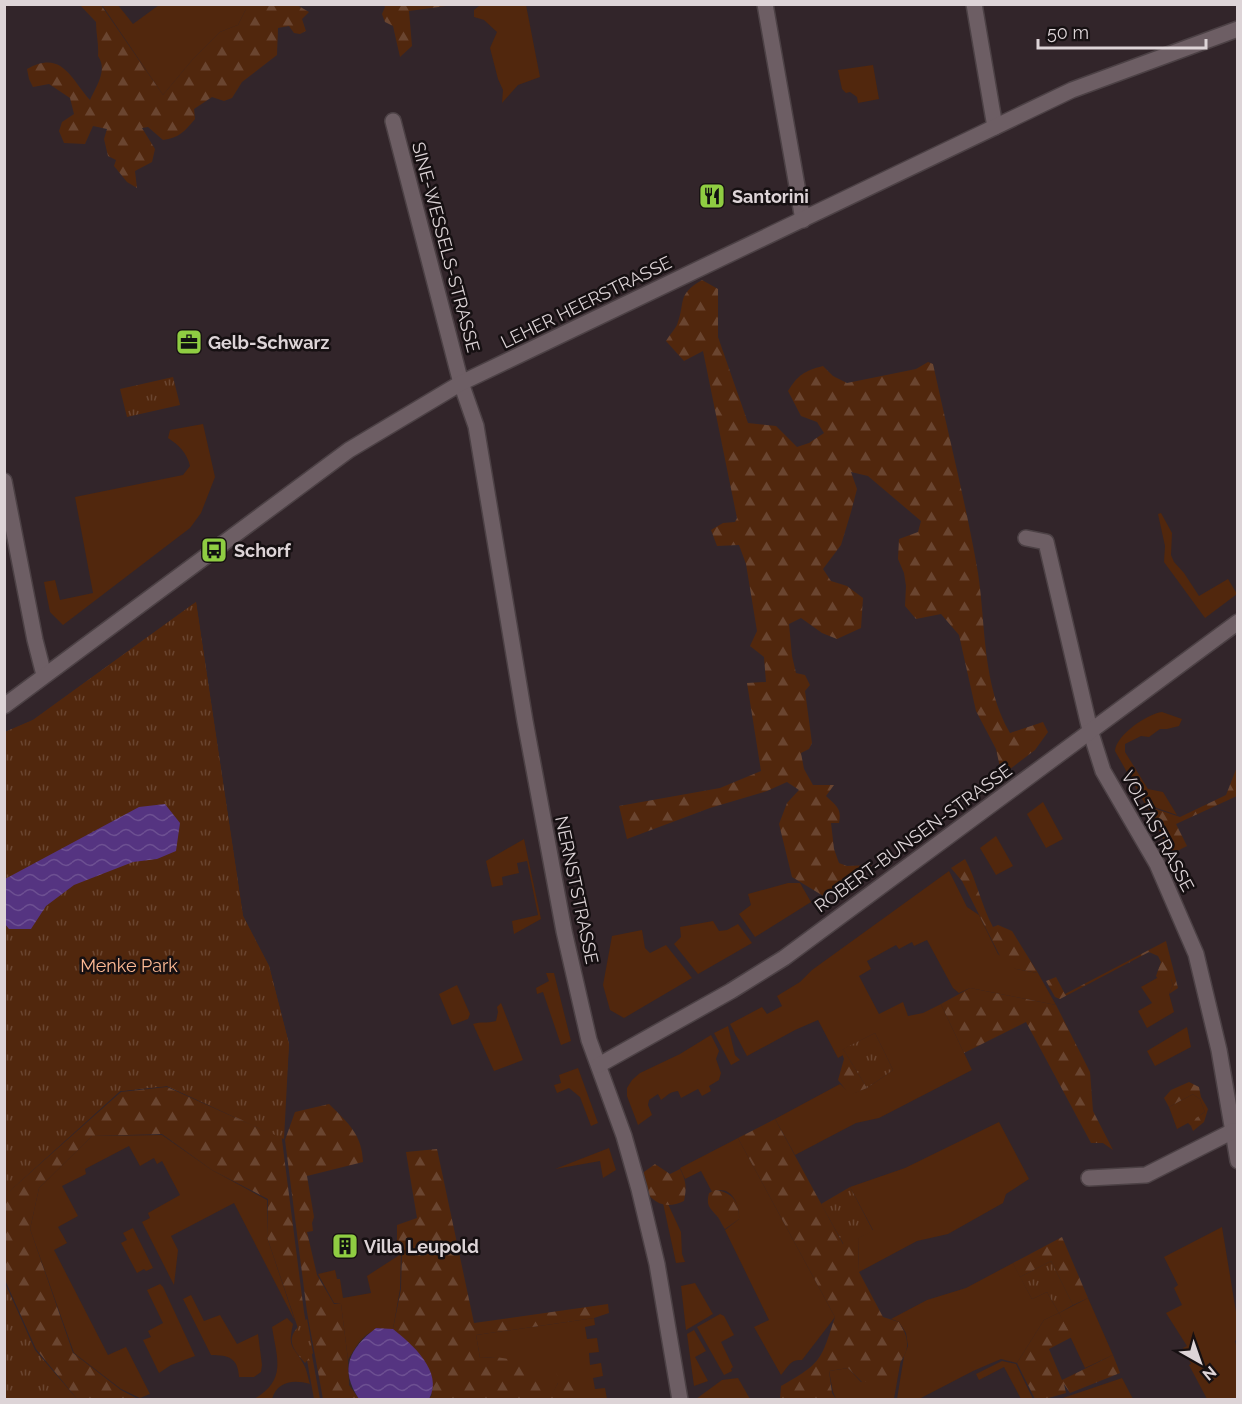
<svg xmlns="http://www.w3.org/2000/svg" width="1242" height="1404" font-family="Raleway,sans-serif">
	<defs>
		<pattern id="forest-firs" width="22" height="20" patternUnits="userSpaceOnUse" patternTransform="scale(1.5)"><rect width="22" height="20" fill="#51270d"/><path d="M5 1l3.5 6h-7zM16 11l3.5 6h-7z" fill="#6a4530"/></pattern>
		<pattern id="park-tufts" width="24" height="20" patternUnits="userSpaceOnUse" patternTransform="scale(1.5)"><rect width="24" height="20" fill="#51270d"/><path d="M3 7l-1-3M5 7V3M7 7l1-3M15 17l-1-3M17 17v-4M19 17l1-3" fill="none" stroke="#6a4530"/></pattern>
		<pattern id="water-waves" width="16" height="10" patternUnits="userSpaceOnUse" patternTransform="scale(1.5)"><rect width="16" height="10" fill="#553481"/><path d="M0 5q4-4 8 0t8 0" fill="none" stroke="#6d5092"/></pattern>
	</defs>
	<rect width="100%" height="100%" fill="#32252a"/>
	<g fill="#51270d">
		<path d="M102 5H118L133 24 159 5H246V9L238 25 220 32 193 59 163 95Z"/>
		<path d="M500 5H526L540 77 518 85 502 103 503 90 498 79 490 48 497 32 484 20 474 17V10L479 6Z"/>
		<path d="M873 65 879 99 858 103 857 97 850 92 846 93 842 89 838 70Z"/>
		<path d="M203 424 215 477 201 513 190 528 63 625 50 612 44 582 55 580 60 600 93 593 75 497 183 475 190 466C187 453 179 445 168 438L170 430Z"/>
		<path d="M1161 513 1172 533 1171 555 1174 562 1184 573 1199 596 1228 579 1237 594 1205 618 1164 562 1165 546 1158 514Z"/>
		<path d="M1162 712 1182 719 1179 726 1167 729H1160L1149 737 1141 736 1125 744V752L1148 789 1163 792 1177 815 1145 804 1115 751C1116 735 1147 714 1162 712Z"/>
		<path d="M1043 802 1063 839 1046 848 1027 814Z"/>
		<path d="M996 836 1013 866 996 875 980 848Z"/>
		<path d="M524 839 541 919 514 934 512 921 538 915 527 861 517 863 519 873 502 877 503 885 492 887 486 861Z"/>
		<path d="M949 871 967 907 979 915 998 954 1016 969 1038 973 1056 1005 970 988 959 993 953 988 927 940 914 946 912 942 899 949 896 945 867 961 871 969 859 976 879 1014 903 1002 908 1016 923 1013 941 1004 972 1070 879 1118 856 1123 795 1155 775 1119 840 1084 851 1094 867 1088 893 1070 875 1033 842 1050 843 1055 838 1058 818 1020 795 1030 747 1056 730 1024 762 1007 767 1014 782 1006 777 996 800 982 812 970Z"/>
		<path d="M788 883H800L811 902 755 937 739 914 751 905 748 894Z"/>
		<path d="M713 921 719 931 727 930 738 924 752 943 698 974 674 944 681 937 680 927Z"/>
		<path d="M642 930 645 948 650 953 666 945 692 978 624 1018 610 1010 603 985 612 936Z"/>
		<path d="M546 973H554L571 1041 561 1045 543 992 537 994 536 988 549 981Z"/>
		<path d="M1157 978 1171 979 1173 985 1169 994 1174 1012 1147 1028 1138 1011 1152 1003 1141 987Z"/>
		<path d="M457 985 470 1014 468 1019 452 1025 439 994Z"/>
		<path d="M501 1003 523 1060 494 1071 473 1024C481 1021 486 1024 496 1021L498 1012 497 1007Z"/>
		<path d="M728 1026 735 1055 740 1060 731 1065 714 1033Z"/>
		<path d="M1187 1027 1191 1047 1155 1066 1147 1051Z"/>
		<path d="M711 1035 719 1051 716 1059 721 1073 719 1080 709 1086 711 1091 702 1096 698 1089 681 1098 678 1091C669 1092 668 1095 661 1100L658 1094 649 1100 648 1105 652 1115 638 1125 627 1096V1088L632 1080 640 1073 680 1054Z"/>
		<path d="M578 1068 598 1123 591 1126 580 1097 569 1088 557 1093 554 1085 561 1083 559 1075Z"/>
		<path d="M1193 1094 1200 1099 1205 1112C1197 1116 1197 1121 1191 1126L1188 1123 1177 1129 1169 1107Z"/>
		<path d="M999 1122 1029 1179 1006 1194 1003 1203 948 1234 917 1241 859 1272 858 1238 873 1230 850 1187 905 1168Z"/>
		<path d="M162 1135 212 1170 267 1200V1237L295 1321 234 1203 171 1236 178 1250 174 1285 142 1222 150 1218 148 1213 180 1195 162 1161 157 1164 154 1158 140 1166 129 1146 85 1169 86 1174 62 1186 78 1216 58 1227 67 1243 54 1250 108 1355 126 1347 150 1394 140 1398 121 1389 74 1353 30 1229 39 1188 92 1136Z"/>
		<path d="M738 1138 835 1317 802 1360C790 1359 788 1367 781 1375L754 1327 769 1320 725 1230 739 1219C740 1203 730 1184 712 1192L701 1171 685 1179 680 1168Z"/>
		<path d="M609 1148 616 1170 603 1178 600 1161 555 1169Z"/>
		<path d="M667 1202 681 1232 682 1254 685 1262 676 1263 663 1203Z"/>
		<path d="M1222 1227 1237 1318V1339L1235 1341 1238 1353 1237 1399H1207L1189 1365 1191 1364 1183 1348 1187 1346 1166 1313 1182 1305 1174 1288 1178 1285 1164 1257Z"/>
		<path d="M133 1228 153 1268 146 1271 144 1269 137 1273 121 1243 127 1240 123 1233Z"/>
		<path d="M401 1254 400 1289 393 1329C366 1328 361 1338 348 1360L341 1304 334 1303 318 1274 335 1270 337 1279H340L343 1298 371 1293 367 1276Z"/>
		<path d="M1013 1263 1032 1299 1047 1292 1059 1313 1088 1298 1113 1355 1085 1368 1059 1313 1044 1320 1017 1363 1001 1359 973 1371 921 1398 897 1399 904 1356 908 1346 906 1333 899 1322 891 1319 927 1300 966 1288Z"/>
		<path d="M695 1283 713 1314 686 1330 681 1286Z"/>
		<path d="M160 1284 163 1287 195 1356 171 1365 159 1373 143 1340 151 1337 148 1331 163 1323 147 1290Z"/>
		<path d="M191 1295 204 1321 220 1315 237 1344 258 1334 262 1365 261 1372 254 1377H239C238 1358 229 1355 211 1355L183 1299Z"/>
		<path d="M720 1314 724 1316 734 1335 721 1342 733 1367 731 1369 732 1371 724 1375 697 1327Z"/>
		<path d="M287 1318 293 1324C287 1350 294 1345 304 1365 307 1370 308 1378 310 1384 294 1379 277 1381 272 1399H254C287 1380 277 1359 272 1327Z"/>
		<path d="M594 1318 595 1325 585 1327 587 1339 597 1338 599 1352 589 1353 590 1365 601 1363 603 1376 593 1378 595 1389 605 1388 607 1399H571L576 1395 558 1383 551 1397 496 1357 480 1358 476 1335Z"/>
		<path d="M694 1330 706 1351 695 1357 708 1381 694 1386 687 1334Z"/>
		<path d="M901 1359 894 1399H836L833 1392 829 1371 848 1368 861 1382C884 1382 888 1377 901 1359Z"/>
		<path d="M1002 1361 1016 1364 1033 1399H1021L1004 1367 979 1380 976 1374Z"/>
		<path d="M738 1378 750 1399H696L722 1380Z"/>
		<path d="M1122 1378 1133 1399H1060Z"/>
	</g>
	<g fill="url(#forest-firs)">
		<path d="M80 5H101L163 95 193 59 220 32 238 25 246 9V5H297L309 12 302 19 306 31 300 34 294 33 289 26 278 28 277 55 242 82 232 98 224 101 212 97 194 109 195 119C185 131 179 138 163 140L148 127 142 128 155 149 152 162 135 171 137 188 127 182 114 166 116 160 108 156 104 139 107 129 93 126 85 144 64 143 59 131 62 122 74 114 70 98 49 84 33 87 29 79 27 69C62 49 71 79 90 100 96 87 108 70 98 56 99 44 96 34 96 22Z"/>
		<path d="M384 5H453L409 11 412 46 400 57 393 26 385 22 382 14 385 7Z"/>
		<path d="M702 280 718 289V337L748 423 776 426 797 447 809 443 824 433 817 422 801 416 788 391C798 375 804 371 823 366L833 376 847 383 916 369 928 362 933 364C948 434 966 503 978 573 986 626 982 685 1010 733L1043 722 1048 732 1035 750 1006 772 1000 767 996 749 976 711 959 635 941 614 916 619 905 606 906 586 904 573 898 559 899 539 918 532 921 521 868 476 851 472 857 489 851 512 841 545 823 569 831 581 847 586 863 598 861 628 837 639 822 633 801 618 789 624 792 656 796 673 805 675 810 685 805 691 812 743 809 749 801 753 804 769 813 785H834L826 796C836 806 842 808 839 823H831L834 849 839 863 847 866 872 865 838 891 825 897 792 877 779 824 787 803 799 790 787 782 767 791 710 808 627 839 619 806 720 788 761 771 747 683 766 682 764 657 750 646 757 631 746 564 739 545 717 546 711 530 723 523 735 522 737 518 703 351 684 361 666 341C669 336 674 330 677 325 686 302 676 295 702 280Z"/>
		<path d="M196 602 243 916 269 966 289 1044 282 1140 304 1312 320 1399H314L305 1349 267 1237 268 1199 212 1170 162 1134 92 1136 39 1188 30 1229 73 1353 121 1390 138 1399 78 1400 36 1349 5 1280 4 1196 121 1092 167 1087 267 1132 167 1086 120 1091 5 1195V732L33 720Z"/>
		<path d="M1237 767V796L1176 824 1187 846 1171 854 1147 806 1180 817 1226 795Z"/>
		<path d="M965 859C977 881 981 905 993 927L998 925 1012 931 1038 973 1016 969 1003 962 962 881 951 868Z"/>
		<path d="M1166 941 1178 988 1169 994 1173 985 1171 979H1158L1156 976 1161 962 1158 956 1149 952 1060 999 1055 997 1046 981 1056 977 1065 994Z"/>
		<path d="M970 988 1056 1005 1090 1072 1093 1111 1113 1150 1103 1143H1091L1026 1022 964 1053 941 1004Z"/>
		<path d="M843 1049 867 1088 850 1095 838 1080 844 1059 841 1050Z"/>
		<path d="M1189 1082 1199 1087 1201 1097 1208 1109 1204 1122 1193 1131 1191 1126 1196 1118 1205 1112 1200 1099 1193 1094 1169 1107 1164 1098 1171 1090Z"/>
		<path d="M329 1104C348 1123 362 1134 363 1162L307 1176 314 1217 312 1223 313 1231 307 1232 317 1275 334 1304H341L348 1360 349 1385 359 1399H323L307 1312 285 1140 295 1112Z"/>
		<path d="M775 1119 843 1244 858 1238 859 1272 883 1317 899 1322C903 1329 907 1335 907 1344 908 1357 889 1380 876 1382 872 1383 866 1382 862 1382L848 1368 829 1371 832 1393 836 1399H780L781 1386C822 1363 821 1360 835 1317L738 1138Z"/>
		<path d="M437 1149 474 1323 608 1304 609 1313 594 1318 476 1335 480 1358 496 1357 522 1361 542 1377 541 1389 551 1396 558 1383 556 1367 562 1362C573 1369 574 1384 576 1396L571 1399H429L432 1395 393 1329 401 1289 402 1253 397 1245V1225L417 1218 406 1152Z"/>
		<path d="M655 1164 670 1174 680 1169C686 1180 687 1188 684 1201 663 1211 648 1201 641 1180L644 1172Z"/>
		<path d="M716 1190C732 1193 740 1201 739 1219L725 1229C722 1225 720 1219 717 1216 709 1207 706 1205 709 1193Z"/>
		<path d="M1062 1237 1088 1298 1073 1305 1051 1261 1020 1277 1013 1263Z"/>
		<path d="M1059 1313 1072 1337 1049 1349 1062 1380 1113 1355 1120 1373 1070 1393 1064 1384 1066 1393 1045 1399H1035L1017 1363 1044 1320Z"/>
	</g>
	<g fill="url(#park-tufts)">
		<path d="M173 377 180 405 127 417 120 389Z"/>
		<path d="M196 602 243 916 269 966 289 1044 284 1139 167 1086 120 1091 5 1195V732L33 720Z"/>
		<path d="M875 1033 893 1070 867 1088 843 1049Z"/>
		<path d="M850 1187 873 1231 844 1245 821 1204Z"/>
		<path d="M1051 1261 1073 1305 1059 1313 1047 1292 1032 1299 1020 1277Z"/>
		<path d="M5 1283 35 1350 77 1399H5Z"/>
		<path d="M307 1319 313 1353 305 1363C289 1345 285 1336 307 1319Z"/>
	</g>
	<g fill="url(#water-waves)">
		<path d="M165 804 180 823 176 851 157 859 133 862 74 885 46 906 31 929H9L5 924V879L139 807Z"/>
		<path d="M376 1328 393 1329C412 1344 444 1372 429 1399H359C339 1369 349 1349 376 1328Z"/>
	</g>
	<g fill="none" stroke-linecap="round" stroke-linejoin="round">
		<defs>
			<g id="minor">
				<path d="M765 4 803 220"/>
				<path d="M974 4 995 127"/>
				<path d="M393 121 461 383 476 426 525 721 564 931 589 1040 624 1136 639 1189 657 1264 680 1400"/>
				<path d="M4 481 35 640 44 675"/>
				<path d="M1026 538 1046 542 1090 730 1103 771 1157 864 1196 954 1219 1050 1238 1161"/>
				<path d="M599 1065 731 991 784 958 1238 622"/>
				<path d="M1089 1178 1146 1175 1233 1131"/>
			</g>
			<path id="secondary" d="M4 706 349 450 461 383 1072 90 1238 29"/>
		</defs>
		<use href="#minor" stroke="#4c4145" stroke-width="18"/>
		<use href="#secondary" stroke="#4c4145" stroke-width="18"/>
		<use href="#minor" stroke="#6d5e64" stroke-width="15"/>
		<use href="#secondary" stroke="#6d5e64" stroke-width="15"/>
	</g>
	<defs>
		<symbol id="restaurant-square" viewBox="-11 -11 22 22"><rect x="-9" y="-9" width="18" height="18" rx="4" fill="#8fcd42" stroke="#161012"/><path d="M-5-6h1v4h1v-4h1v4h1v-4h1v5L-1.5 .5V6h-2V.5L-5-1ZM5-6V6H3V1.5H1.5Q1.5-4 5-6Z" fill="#111"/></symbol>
		<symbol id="office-square" viewBox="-11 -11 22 22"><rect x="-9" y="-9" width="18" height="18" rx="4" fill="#8fcd42" stroke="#161012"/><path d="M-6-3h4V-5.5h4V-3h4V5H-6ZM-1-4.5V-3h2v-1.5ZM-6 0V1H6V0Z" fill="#111"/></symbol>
		<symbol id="bus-square" viewBox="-11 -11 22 22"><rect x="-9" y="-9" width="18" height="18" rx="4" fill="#8fcd42" stroke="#161012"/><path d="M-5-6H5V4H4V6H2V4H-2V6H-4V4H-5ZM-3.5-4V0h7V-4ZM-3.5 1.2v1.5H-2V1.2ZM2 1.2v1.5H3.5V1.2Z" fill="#111"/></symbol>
		<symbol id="building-square" viewBox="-11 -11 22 22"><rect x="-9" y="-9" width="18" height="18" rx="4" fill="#8fcd42" stroke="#161012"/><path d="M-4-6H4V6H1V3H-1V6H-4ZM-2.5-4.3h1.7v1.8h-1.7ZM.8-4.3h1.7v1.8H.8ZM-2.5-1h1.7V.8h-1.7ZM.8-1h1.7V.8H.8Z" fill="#111"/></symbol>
	</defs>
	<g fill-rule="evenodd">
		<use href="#restaurant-square" x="697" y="181" width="30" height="30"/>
		<use href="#office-square" x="174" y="327" width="30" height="30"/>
		<use href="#bus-square" x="199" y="535" width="30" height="30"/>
		<use href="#building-square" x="330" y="1231" width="30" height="30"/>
	</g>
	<g text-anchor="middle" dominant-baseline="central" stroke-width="5" stroke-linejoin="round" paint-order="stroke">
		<g font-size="18" font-weight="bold" fill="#ddd4d7" stroke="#161012" text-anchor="start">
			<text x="732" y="196">Santorini</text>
			<text x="208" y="342">Gelb-Schwarz</text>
			<text x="234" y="550">Schorf</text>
			<text x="364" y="1246">Villa Leupold</text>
		</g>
		<g font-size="18" fill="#ddd4d7" stroke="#161012">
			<text transform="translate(446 247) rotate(75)">SINE-WESSELS-STRASSE</text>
			<text transform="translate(586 302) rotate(-26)">LEHER HEERSTRASSE</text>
			<text transform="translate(1158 831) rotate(62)">VOLTASTRASSE</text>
			<text transform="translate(913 838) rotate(-36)">ROBERT-BUNSEN-STRASSE</text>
			<text transform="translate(577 890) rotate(78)">NERNSTSTRASSE</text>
		</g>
		<g font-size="18" fill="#feba95" stroke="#161012">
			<text x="129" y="965">Menke Park</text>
		</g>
	</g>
	<rect width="1242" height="1404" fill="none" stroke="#ddd4d7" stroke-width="12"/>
	<g transform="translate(1200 1362) rotate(140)" stroke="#161012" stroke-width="4.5" paint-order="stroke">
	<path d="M0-4.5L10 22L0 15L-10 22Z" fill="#ddd4d7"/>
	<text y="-9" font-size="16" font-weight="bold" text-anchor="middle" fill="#ddd4d7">N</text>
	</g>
	<path d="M1038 39v9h168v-9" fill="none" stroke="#ddd4d7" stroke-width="3"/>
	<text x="1047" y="39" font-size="18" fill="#ddd4d7" stroke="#161012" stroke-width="4.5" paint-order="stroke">50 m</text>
</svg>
